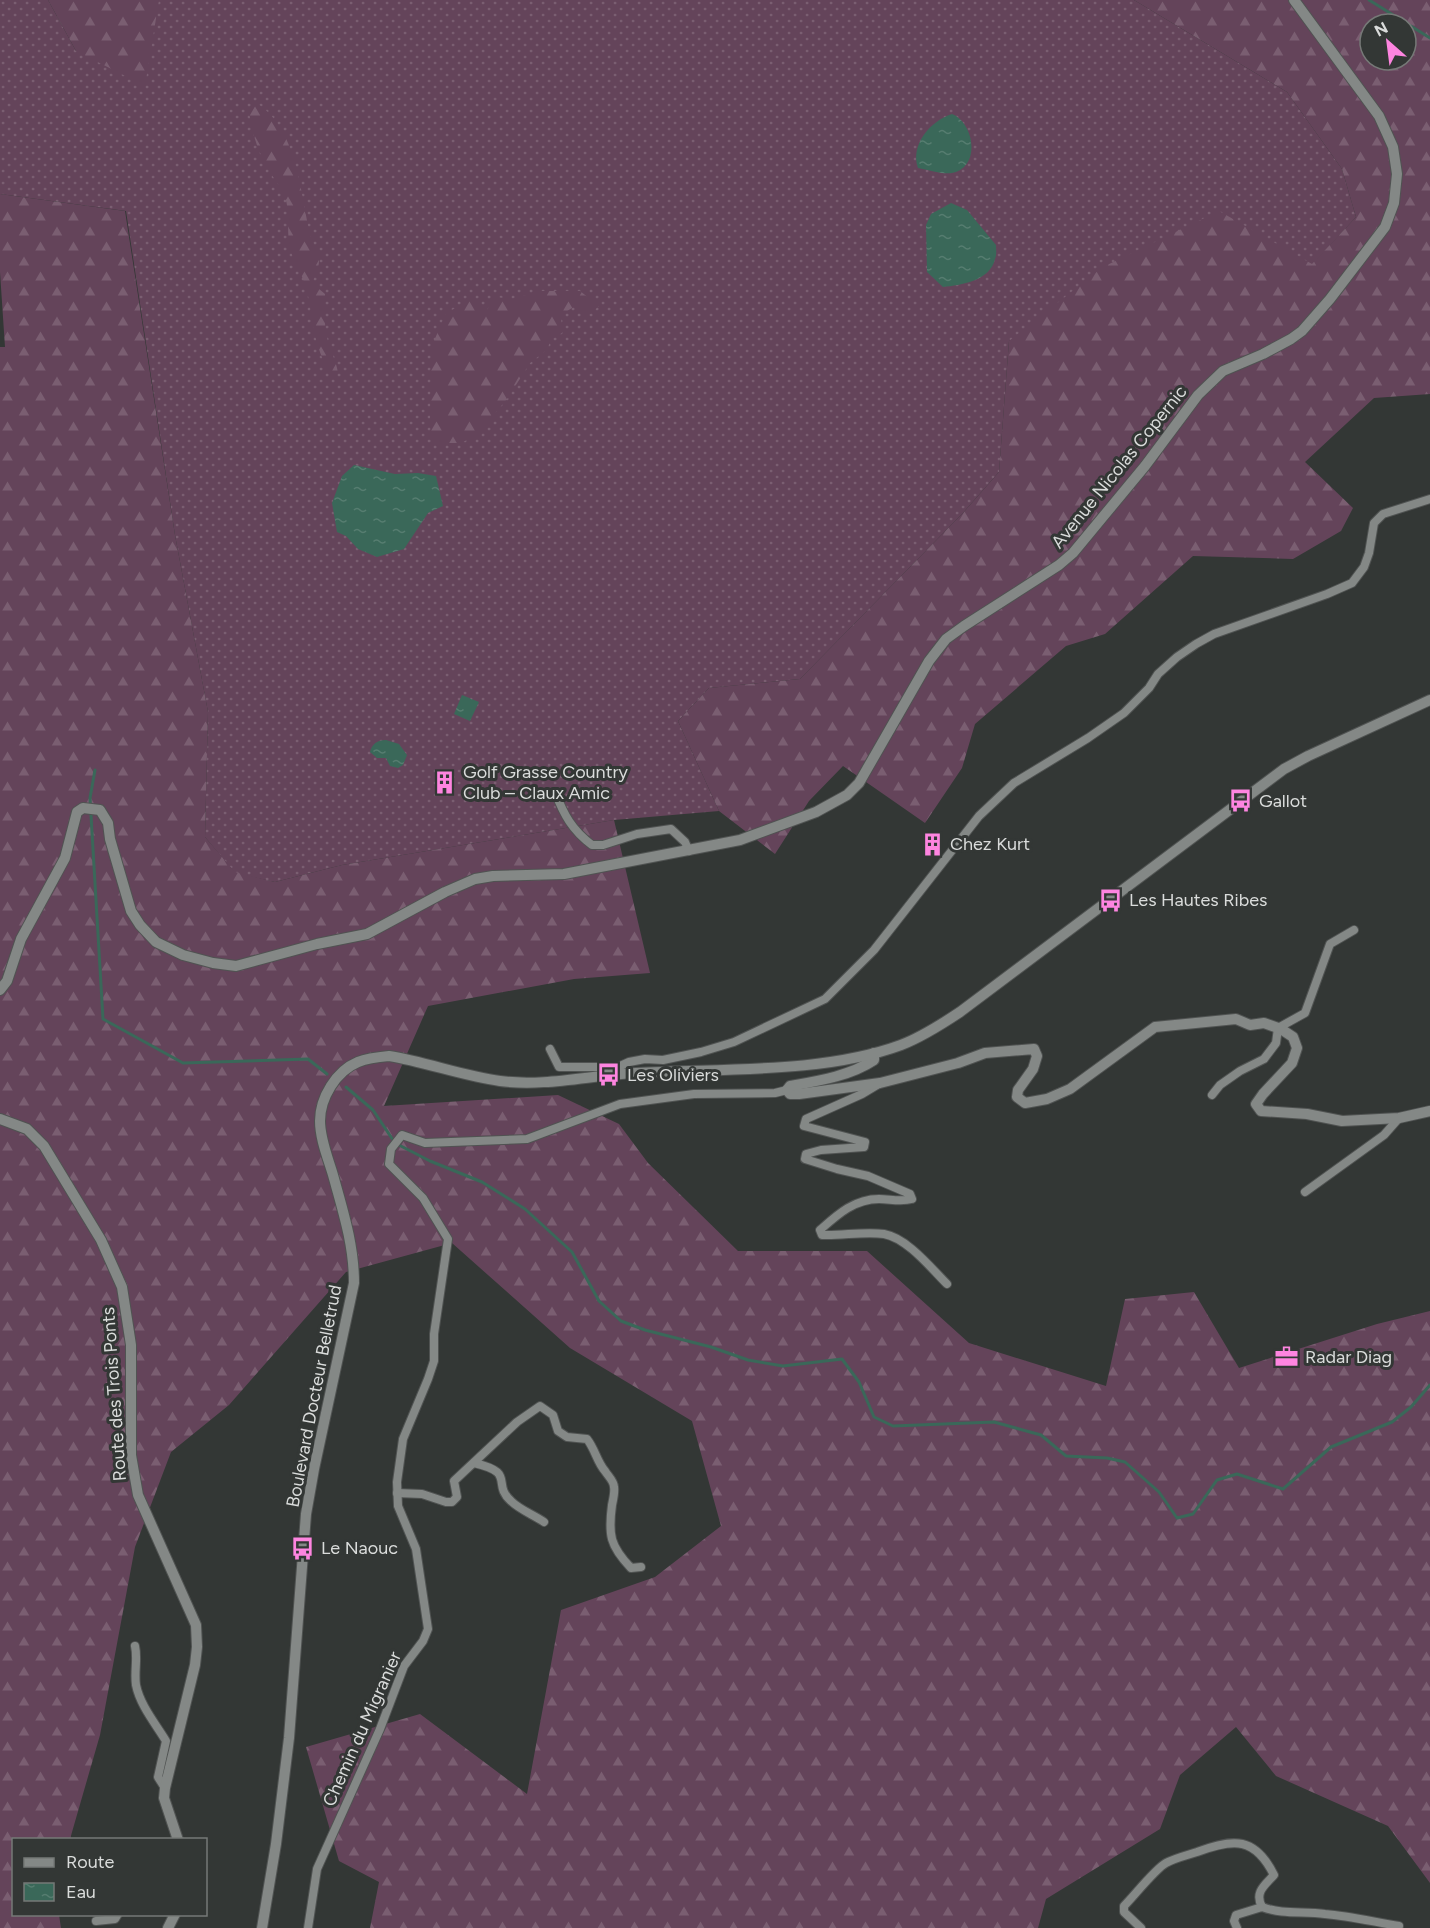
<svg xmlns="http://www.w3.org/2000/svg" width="1430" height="1928" font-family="Figtree,sans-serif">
	<defs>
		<pattern id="grass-dots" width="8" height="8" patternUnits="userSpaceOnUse" patternTransform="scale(1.5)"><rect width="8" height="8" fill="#64445a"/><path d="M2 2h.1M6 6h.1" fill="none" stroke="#7a5e71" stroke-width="1.8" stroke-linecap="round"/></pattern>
		<pattern id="forest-firs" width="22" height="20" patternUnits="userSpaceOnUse" patternTransform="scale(1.5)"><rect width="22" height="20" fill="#64445a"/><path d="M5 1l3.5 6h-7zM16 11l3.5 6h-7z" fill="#7a5e71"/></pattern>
		<pattern id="water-ripples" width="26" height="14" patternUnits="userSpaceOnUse" patternTransform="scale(1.5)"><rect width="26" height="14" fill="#3a6859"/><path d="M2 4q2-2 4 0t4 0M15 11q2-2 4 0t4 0" fill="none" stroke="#567d70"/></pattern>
	</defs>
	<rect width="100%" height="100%" fill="#333735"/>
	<path fill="url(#grass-dots)" d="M0 0H48L76 51 159 0H1134L1287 92 1342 169 1356 217 1312 265 1009 341 999 472 962 514 800 679 709 688 678 721 719 811 614 820 342 865 275 882 235 873 205 837 208 712 175 535 126 211 0 194Z"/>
	<g fill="url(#forest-firs)" fill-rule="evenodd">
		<path d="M48 0H159L145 86 76 51Z"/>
		<path d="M1134 0H1430V394L1374 398 1305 462 1353 508 1341 531 1293 559 1193 556 1105 634 1066 646 975 724 962 768 925 823 843 766 809 801 775 854 719 811 678 721 709 688 800 679 962 514 999 472 1009 341 1103 267 1219 211 1312 264 1356 217 1342 169 1287 92ZM1370 24H1406V60H1370Z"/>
		<path d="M258 104C296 129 300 189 309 230 311 240 318 251 319 261 319 268 314 277 312 283L325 294C325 307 324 320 326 332 328 347 336 359 338 373L332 377C325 366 319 351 316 339 311 322 311 302 305 285 301 271 291 258 289 243 287 228 290 211 285 197 282 187 274 180 269 170 258 152 251 131 249 110Z"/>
		<path d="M0 194 125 211 175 535 208 712 205 837 235 872 275 882 342 865 614 820 650 973 574 979 428 1006 384 1106 558 1095 619 1124 648 1163 738 1251H867L969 1343 1106 1386 1125 1299 1194 1292 1239 1368 1377 1324 1430 1311V1883L1388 1826 1276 1776 1236 1727 1180 1775 1160 1829 1046 1899 1038 1928H370L379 1882 339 1861 306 1747 420 1714 527 1794 561 1610 655 1577 721 1526 692 1421 570 1348 452 1243 346 1272 229 1405 171 1452 135 1547 100 1735 70 1839 14 1840V1914L59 1915 61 1928H0V347H5L0 272Z"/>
		<path d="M541 291H580L599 306 590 314 575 306 561 315 562 333 550 340 548 349 530 363 507 399 477 435 461 443H432L430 422 431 348 446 313 471 300 487 310 495 297 512 299Z"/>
	</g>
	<g fill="url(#water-ripples)">
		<path d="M952 114C973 122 981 163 956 172 945 176 930 170 918 168 910 145 930 121 952 114Z"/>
		<path d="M951 203 967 210 996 245C996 249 997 255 995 259 990 281 961 285 943 287L927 272 926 225 931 214Z"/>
		<path d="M354 465 395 474 418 473 436 476 443 506 428 513 404 549 377 557 358 549 346 536 337 532 332 503 342 476Z"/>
		<path d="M462 695 479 702 470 721 454 714Z"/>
		<path d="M386 740 399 744 407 755 403 765 398 768 390 766 386 758H377L370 752C372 744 377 740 386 740Z"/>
	</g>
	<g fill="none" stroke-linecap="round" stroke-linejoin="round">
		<g stroke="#3a6859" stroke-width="3">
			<path d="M1369 0 1430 38"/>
			<path d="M95 770 90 798 103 1019 183 1063 308 1059 327 1074"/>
			<path d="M346 1087 373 1110 395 1143 430 1161 482 1182 525 1209 572 1252 599 1301 621 1321 645 1330 711 1347 748 1360 783 1366 842 1359 859 1382 874 1417 893 1426 994 1422 1041 1435 1066 1456 1107 1458 1125 1462 1159 1492 1177 1518 1193 1514 1217 1480 1237 1474 1283 1489 1331 1447 1392 1422 1411 1407 1430 1385"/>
		</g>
		<defs>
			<g id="minor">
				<path d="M555 792C564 815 572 830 592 845H603L637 834 671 829 685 842 689 851"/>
				<path d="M550 1049 559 1067H600L609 1075 618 1067 629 1062 645 1059 663 1060 701 1052 734 1042 825 999 874 950 979 816 1014 783 1088 738 1124 713 1149 688 1158 674 1177 657 1196 644 1214 634 1327 594 1352 583 1364 567 1369 553 1374 523 1383 514 1430 499"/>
				<path d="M877 1085 862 1094 806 1119 804 1126 865 1142 864 1147 821 1150 806 1154 805 1159 837 1169 868 1176 910 1194 912 1199C901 1202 890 1199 879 1199 854 1199 837 1215 820 1230L822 1235C842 1236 864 1231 884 1234 907 1238 931 1268 947 1284"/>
				<path d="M1212 1095 1220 1085 1240 1071 1264 1059 1276 1043 1278 1028 1305 1013 1330 944 1354 930"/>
				<path d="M1305 1192 1384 1135 1399 1118"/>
				<path d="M474 1463C517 1473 491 1483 511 1501 520 1510 534 1515 544 1522"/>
				<path d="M397 1493 422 1494 446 1502H452L457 1497 454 1481 517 1422 540 1406 553 1415 558 1431 567 1437 587 1439C595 1449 597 1462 605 1471 608 1476 614 1481 614 1487 615 1492 613 1500 612 1505 608 1535 610 1546 631 1568L641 1567"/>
				<path d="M135 1646C138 1659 134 1671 136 1685 140 1705 155 1723 166 1741L158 1777 165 1788"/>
				<path d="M96 1921 115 1919 118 1914"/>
				<path d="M308 1928 317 1869 380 1729 404 1666 423 1641 428 1629 416 1549 398 1506 397 1482 403 1439 428 1379 434 1361V1334L448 1239 423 1198 389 1164 391 1149 402 1135 425 1143 527 1139 620 1104 694 1094 775 1093 787 1090"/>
				<path d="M1141 1928 1124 1912V1906C1135 1895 1155 1869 1166 1863 1175 1858 1188 1855 1197 1852 1234 1838 1255 1837 1274 1875 1265 1885 1254 1892 1262 1907"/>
				<path d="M1237 1928 1234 1921 1236 1915 1262 1907C1283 1915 1303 1911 1325 1914 1350 1916 1374 1922 1399 1926"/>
			</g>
			<g id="tertiary">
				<path d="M0 990 7 981 21 939 65 858 77 812 83 808 100 810 108 823 110 839 131 911 140 925 156 942 183 955 213 963 236 966 317 944 367 934 445 892 475 879 493 876 564 874 740 840 816 812 847 795 859 783 929 661 946 639 964 626 1059 565 1073 553 1145 466 1198 395 1223 371 1263 354 1291 339 1302 331 1330 299 1385 227 1394 203 1397 174 1393 147 1379 116 1294 0"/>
				<path d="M787 1090 790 1094H799L880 1083 958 1063 985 1053 1034 1049 1037 1056 1033 1069 1018 1090 1017 1097 1025 1103 1047 1099 1070 1089 1155 1027 1236 1019 1250 1025 1264 1023 1281 1029 1293 1037 1297 1048 1292 1063 1263 1094 1256 1104 1261 1111 1307 1114 1342 1121 1399 1118 1430 1111"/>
				<path d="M787 1090 790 1086C818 1081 850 1076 874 1060V1053"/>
				<path d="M0 1119 27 1129 44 1146 101 1240 122 1287 131 1345V1455L138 1495 196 1625 197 1647 195 1665 165 1788 164 1798 178 1840"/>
				<path d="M168 1928 175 1914"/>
			</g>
			<path id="secondary" d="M262 1928 276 1844 289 1738 306 1514 314 1469 354 1283C354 1245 343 1211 333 1175 328 1158 320 1139 320 1121 320 1098 336 1071 358 1062 368 1058 378 1057 389 1056 426 1062 463 1076 500 1081 545 1087 591 1075 636 1073 720 1068 822 1074 901 1045 922 1037 942 1024 960 1012L1284 769 1308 756 1430 700"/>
		</defs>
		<use href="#minor" stroke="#505352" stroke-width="10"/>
		<use href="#tertiary" stroke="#505352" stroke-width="12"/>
		<use href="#secondary" stroke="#505352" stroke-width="12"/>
		<use href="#minor" stroke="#848886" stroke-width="8"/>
		<use href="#tertiary" stroke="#848886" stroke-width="10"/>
		<use href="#secondary" stroke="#848886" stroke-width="10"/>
	</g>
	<defs>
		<symbol id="building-bare" viewBox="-9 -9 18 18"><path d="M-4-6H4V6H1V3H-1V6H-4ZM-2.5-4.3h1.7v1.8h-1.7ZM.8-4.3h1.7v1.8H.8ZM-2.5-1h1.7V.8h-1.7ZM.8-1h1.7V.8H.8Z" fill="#fe85e0" stroke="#333735" stroke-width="2.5" paint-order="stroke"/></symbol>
		<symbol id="bus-bare" viewBox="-9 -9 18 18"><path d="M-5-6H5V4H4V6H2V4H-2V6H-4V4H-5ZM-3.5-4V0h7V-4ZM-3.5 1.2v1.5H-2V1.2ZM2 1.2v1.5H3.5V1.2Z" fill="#fe85e0" stroke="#333735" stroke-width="2.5" paint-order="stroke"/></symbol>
		<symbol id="office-bare" viewBox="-9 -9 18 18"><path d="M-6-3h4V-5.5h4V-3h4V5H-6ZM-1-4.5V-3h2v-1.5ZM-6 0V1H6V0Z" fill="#fe85e0" stroke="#333735" stroke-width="2.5" paint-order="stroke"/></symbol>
	</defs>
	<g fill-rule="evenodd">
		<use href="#building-bare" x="428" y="766" width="33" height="33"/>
		<use href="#bus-bare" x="1224" y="784" width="33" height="33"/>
		<use href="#building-bare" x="916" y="828" width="33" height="33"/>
		<use href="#bus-bare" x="1094" y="884" width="33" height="33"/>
		<use href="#bus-bare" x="592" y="1058" width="33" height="33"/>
		<use href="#office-bare" x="1270" y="1340" width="33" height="33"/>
		<use href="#bus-bare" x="286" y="1532" width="33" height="33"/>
	</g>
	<g text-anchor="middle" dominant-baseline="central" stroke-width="6" stroke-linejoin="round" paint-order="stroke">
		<g font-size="18" fill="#dadcdb" stroke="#333735">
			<text transform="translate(1119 467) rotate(-51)">Avenue Nicolas Copernic</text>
			<text transform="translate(114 1394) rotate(-94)">Route des Trois Ponts</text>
			<text transform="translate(314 1396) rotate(-79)">Boulevard Docteur Belletrud</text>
			<text transform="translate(362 1729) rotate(-66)">Chemin du Migranier</text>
		</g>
		<g font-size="18" fill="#dadcdb" stroke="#333735" text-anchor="start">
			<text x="463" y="772">Golf Grasse Country<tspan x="463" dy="21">Club – Claux Amic</tspan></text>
			<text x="1259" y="801">Gallot</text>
			<text x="950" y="844">Chez Kurt</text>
			<text x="1129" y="900">Les Hautes Ribes</text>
			<text x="627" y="1075">Les Oliviers</text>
			<text x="1305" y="1357">Radar Diag</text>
			<text x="321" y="1548">Le Naouc</text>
		</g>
	</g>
	<rect x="12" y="1838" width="195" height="78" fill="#333735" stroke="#767977" stroke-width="1.5"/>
	<rect x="24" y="1858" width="30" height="9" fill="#848886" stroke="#767977" stroke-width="1.5"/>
	<text x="66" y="1868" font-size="18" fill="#dadcdb">Route</text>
	<rect x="24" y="1883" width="30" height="18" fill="url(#water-ripples)" stroke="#767977" stroke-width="1.5"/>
	<text x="66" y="1898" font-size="18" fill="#dadcdb">Eau</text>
	<g transform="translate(1388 42) rotate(332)"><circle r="28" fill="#333735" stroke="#767977" stroke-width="1.5"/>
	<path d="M0-4.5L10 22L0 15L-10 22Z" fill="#fe85e0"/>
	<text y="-9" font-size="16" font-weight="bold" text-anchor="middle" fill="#dadcdb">N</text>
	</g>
</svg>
